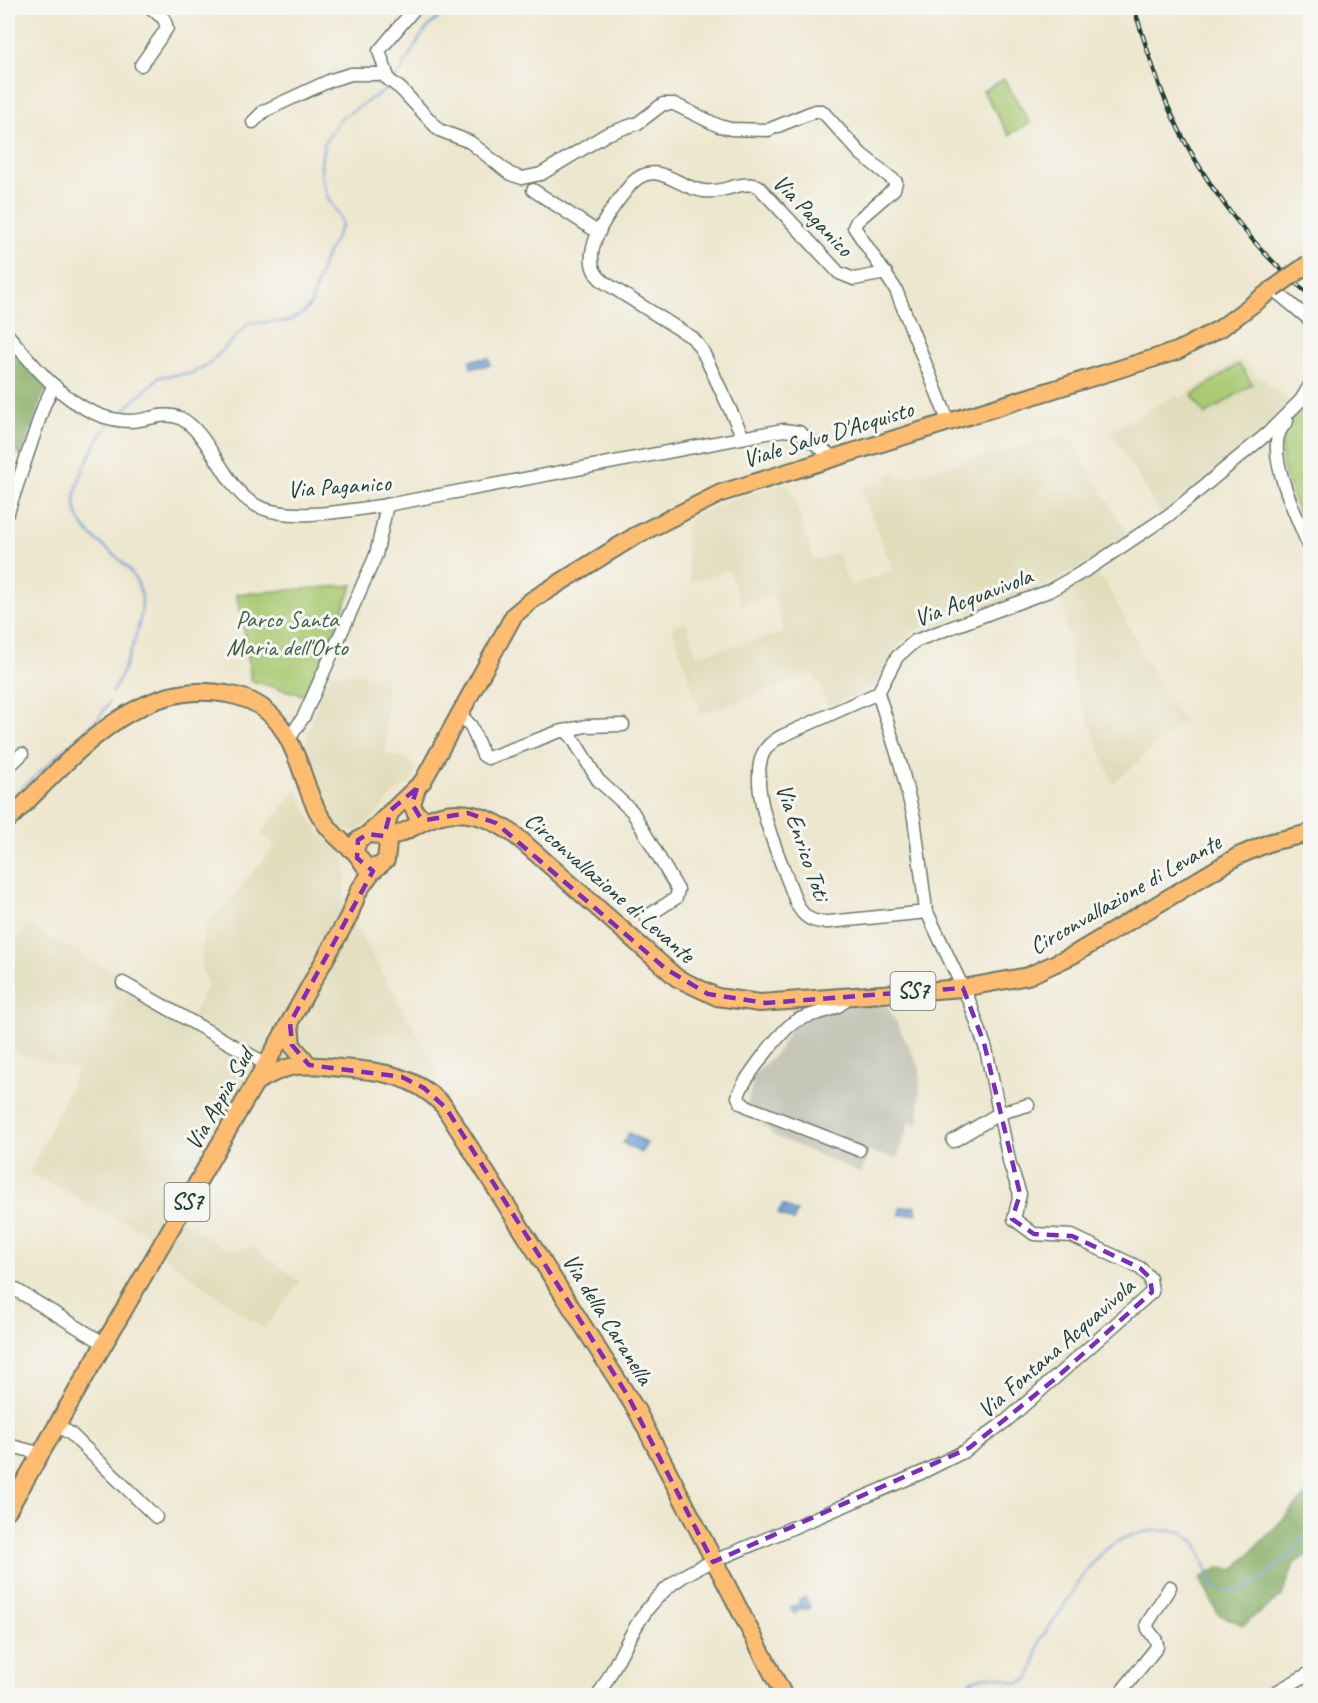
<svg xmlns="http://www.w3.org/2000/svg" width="1318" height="1703" font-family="Caveat,sans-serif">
	<rect width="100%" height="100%" fill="#f6f6f2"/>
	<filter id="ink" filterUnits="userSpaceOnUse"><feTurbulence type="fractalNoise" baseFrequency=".0167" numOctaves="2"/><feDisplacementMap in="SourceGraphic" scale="12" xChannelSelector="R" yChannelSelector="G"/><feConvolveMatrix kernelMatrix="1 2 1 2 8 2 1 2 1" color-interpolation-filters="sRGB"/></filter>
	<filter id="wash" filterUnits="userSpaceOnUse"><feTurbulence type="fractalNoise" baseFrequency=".008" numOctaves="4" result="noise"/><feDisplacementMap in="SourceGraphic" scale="24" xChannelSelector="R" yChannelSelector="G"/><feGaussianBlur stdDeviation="1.35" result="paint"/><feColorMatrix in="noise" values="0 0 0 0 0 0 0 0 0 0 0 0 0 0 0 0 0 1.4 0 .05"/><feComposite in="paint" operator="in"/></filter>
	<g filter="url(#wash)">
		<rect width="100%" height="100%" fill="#eee7cf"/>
		<g fill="#e1dcba">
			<path d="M1239 359 1294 404 1161 516 1111 431 1176 395 1179 399Z"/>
			<path d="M1068 435 1130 537 1041 590 1005 601 937 628 929 624 916 629 899 644 877 682 869 690 828 707 814 674 701 714 672 627 686 622 697 655 784 633 773 595 741 606 729 570 690 583 685 529 692 516 742 495 788 481 814 560 837 553 850 586 893 570 861 489 887 482 885 475 895 472 897 479Z"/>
			<path d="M1090 573 1105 581 1159 684 1184 720 1113 784 1074 684 1060 590Z"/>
			<path d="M331 673 386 675V754L406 758 416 768 415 777 412 781 396 792 365 826 355 832 346 831 337 826 320 801 306 761V739L322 689Z"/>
			<path d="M297 790 309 816 322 834 342 853 347 866 344 905 439 1073 422 1094 405 1084 342 1074H281L263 1086 184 1221 228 1251 254 1247 300 1282 264 1329 164 1257 154 1237 29 1173 77 1070 8 1051V957L27 924 192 1017 208 982 201 968 204 929 275 846 261 833Z"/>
		</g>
		<path fill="#c5c5b8" d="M883 997 920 1068 919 1125 910 1121 897 1158 869 1152 860 1173 775 1136 746 1108 755 1074 779 1050 791 1027 807 1017Z"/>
		<g fill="#a8c972" stroke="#648353" stroke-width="1.5">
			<path d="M1004 79 1030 123 1009 135 983 91Z"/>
			<path d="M1239 364 1252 384 1205 415 1192 395Z"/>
			<path d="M1310 390V540C1299 512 1273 464 1284 434 1289 419 1303 404 1310 390Z"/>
			<path d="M353 585 307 696 251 681 243 622 236 594Z"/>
		</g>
		<g fill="#86ad64" stroke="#52754c" stroke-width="1.5">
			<path d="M8 343 31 372 48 386 41 398 21 456 8 445Z"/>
			<path d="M1310 1491V1552L1294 1564 1282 1596 1243 1625 1218 1614 1200 1578 1221 1567 1234 1570Z"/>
		</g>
		<g fill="#6f9dd8" stroke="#476d86" stroke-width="1.5">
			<path d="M489 358 490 365 471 368 470 360Z"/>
			<path d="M629 1133 647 1143 641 1153 623 1143Z"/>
			<path d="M783 1205 797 1212 793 1221 778 1214Z"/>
			<path d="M916 1206 917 1214 900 1215V1207Z"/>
			<path d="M805 1597 810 1607 805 1610 803 1607 794 1614 790 1607 800 1604 799 1600Z"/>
		</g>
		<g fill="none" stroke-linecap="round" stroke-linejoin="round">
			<g stroke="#6f9dd8" stroke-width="2">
				<path d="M395 80C416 50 418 26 454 8"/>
				<path d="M120 414 159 377 192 373 209 364 249 323 289 321 303 313 311 304 324 260 342 225 340 217 328 198 322 178 321 163 324 143 341 118 390 87"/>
				<path d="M109 424C98 436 91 453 84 468 49 542 127 539 141 593 147 618 124 671 112 693"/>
				<path d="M8 801 99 718 109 702"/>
				<path d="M956 1696C963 1681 983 1673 999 1677 1006 1678 1011 1682 1018 1683L1029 1679C1036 1666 1035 1652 1041 1639 1047 1628 1056 1620 1062 1609 1093 1557 1114 1523 1183 1532L1197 1544 1213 1586C1245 1609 1292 1553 1310 1532"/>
			</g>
		</g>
	</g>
	<g filter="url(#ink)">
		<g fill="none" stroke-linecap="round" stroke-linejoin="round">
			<defs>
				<g id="minor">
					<path d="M141 65 167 28 164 19 151 8"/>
					<path d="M388 77 379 51 415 8"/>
					<path d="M253 122 264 111 331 80 351 74H381L401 89 439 130 470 142 510 174 522 178 541 174 607 134 638 123 663 104H674L719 126 731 129 768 130 815 111H822L861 154 896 182 894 189 857 221 854 227 896 290 949 423"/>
					<path d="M533 190 599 233"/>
					<path d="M1273 289 1310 320"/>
					<path d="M8 335C39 372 78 421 130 421 147 421 164 411 180 418 197 426 209 448 218 462 228 476 235 491 249 501 281 525 350 510 387 505L783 430 799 432 834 458"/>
					<path d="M1287 421C1282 427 1277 434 1277 442 1274 472 1299 521 1310 549"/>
					<path d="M743 437 703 352 693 338 604 282C571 258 613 206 632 183 657 158 677 188 704 191 723 194 740 180 758 186L839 273 854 279 886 273"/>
					<path d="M8 512 44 405 54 385"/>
					<path d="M878 693 782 736C772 741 764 748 761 759 750 799 783 864 796 902 803 918 813 923 829 922L927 912"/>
					<path d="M460 714 471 726 483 755 488 758 558 732 586 726 623 725"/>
					<path d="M566 731 572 737 598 780 632 811 678 890 676 898 646 917"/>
					<path d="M289 739 304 716 376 555 387 505"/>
					<path d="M8 767 22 754"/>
					<path d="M123 983 266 1064"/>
					<path d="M848 995C841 1013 811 1012 796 1021 782 1029 741 1082 738 1097L741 1103 751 1108 859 1150"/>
					<path d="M953 1141 1000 1113 1028 1105"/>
					<path d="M8 1285 105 1344"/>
					<path d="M58 1425 72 1435 156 1517"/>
					<path d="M8 1445 42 1454"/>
					<path d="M598 1696C630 1643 640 1595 700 1567L921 1473 965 1451 1006 1421 1152 1292 1150 1278 1140 1268 1072 1236 1034 1234 1014 1219 1020 1194 1010 1165 986 1049 970 1003 926 910 914 818 901 766 878 693 897 657 915 641 1049 591 1088 569 1169 515 1268 433 1301 400 1310 385"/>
					<path d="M1118 1696 1157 1647C1158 1636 1147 1634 1147 1624L1170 1587"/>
					<path d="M1269 1696 1310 1673"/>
				</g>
				<g id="major">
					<path d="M417 788 412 804 416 814 427 820"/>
					<path d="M390 812 384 838C402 835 412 827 427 820 461 804 495 818 522 841L677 978 717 997 760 1003 963 988 1028 976 1073 955 1238 856 1271 842 1310 833"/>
					<path d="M8 820C68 763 134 676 227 694 252 698 272 710 285 733 313 781 302 814 355 852"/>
					<path d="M368 834 423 781 514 615 532 600 635 536 721 493 1177 351 1221 328 1273 289"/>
					<path d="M290 1023 292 1045 309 1065"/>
					<path d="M256 1082C267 1076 278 1070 290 1067 307 1064 324 1066 341 1068 381 1071 414 1075 443 1105L637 1411 784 1696"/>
					<path d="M8 1510 273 1052 349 916 359 890 372 872 386 860 388 843 380 835 368 834 358 840 355 852 365 866 377 867"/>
				</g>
			</defs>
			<use href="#minor" stroke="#67786a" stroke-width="15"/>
			<use href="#major" stroke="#67786a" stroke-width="20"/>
			<use href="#minor" stroke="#fff" stroke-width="12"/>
			<use href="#major" stroke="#febc70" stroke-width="16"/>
			<defs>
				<path id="rail" d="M1134 8C1145 42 1155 78 1170 111 1201 180 1251 248 1310 295"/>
			</defs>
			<use href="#rail" stroke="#1f3d34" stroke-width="4.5"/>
			<use href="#rail" stroke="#f6f6f2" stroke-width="2" stroke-dasharray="7" stroke-linecap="butt"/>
			<defs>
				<path id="major-bridge" d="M1273 289 1308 264"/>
			</defs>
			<use href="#major-bridge" stroke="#67786a" stroke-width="20" stroke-linecap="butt"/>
			<use href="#major-bridge" stroke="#febc70" stroke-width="16"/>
		</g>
	</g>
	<path fill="none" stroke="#7b2cbf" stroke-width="4.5" stroke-dasharray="12 8" stroke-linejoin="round" d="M417 788 412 804 420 817 426 820 468 813 496 823 666 969 708 994 766 1003 963 988 984 1043 1020 1194 1012 1219 1034 1234 1072 1236 1140 1268 1150 1278 1152 1292 1055 1379 969 1448 713 1562 628 1396 446 1108 424 1088 402 1077 309 1065 292 1045 290 1023 373 871 357 858 358 840 368 834 384 836 391 810Z"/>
	<g text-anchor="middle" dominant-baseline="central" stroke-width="6" stroke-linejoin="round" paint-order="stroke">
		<g fill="#f6f6f2" stroke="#60746d" stroke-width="1.5">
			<rect x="890.5" y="972" width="45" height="38" rx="4.5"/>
			<rect x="164.5" y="1183" width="45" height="38" rx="4.5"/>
		</g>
		<g font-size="22" font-weight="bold" fill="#1f3d34">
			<text x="913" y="991">SS7</text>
			<text x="187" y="1202">SS7</text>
		</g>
		<g font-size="24" fill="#1f3d34" stroke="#f6f6f2">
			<text transform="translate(813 215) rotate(46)">Via Paganico</text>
			<text transform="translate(828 434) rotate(-17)">Viale Salvo D'Acquisto</text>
			<text transform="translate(339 486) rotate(-4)">Via Paganico</text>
			<text transform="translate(973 597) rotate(-21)">Via Acquavivola</text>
			<text transform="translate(803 842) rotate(71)">Via Enrico Toti</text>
			<text transform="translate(610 887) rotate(41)">Circonvallazione di Levante</text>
			<text transform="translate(1125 894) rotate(-30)">Circonvallazione di Levante</text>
			<text transform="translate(219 1099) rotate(-60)">Via Appia Sud</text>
			<text transform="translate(608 1319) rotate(58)">Via della Caranella</text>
			<text transform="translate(1056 1348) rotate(-41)">Via Fontana Acquavivola</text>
		</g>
		<g font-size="24" fill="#416044" stroke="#f6f6f2">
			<text x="287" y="619">Parco Santa<tspan x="287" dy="28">Maria dell'Orto</tspan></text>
		</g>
	</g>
	<rect width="1318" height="1703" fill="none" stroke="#f6f6f2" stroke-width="30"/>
</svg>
